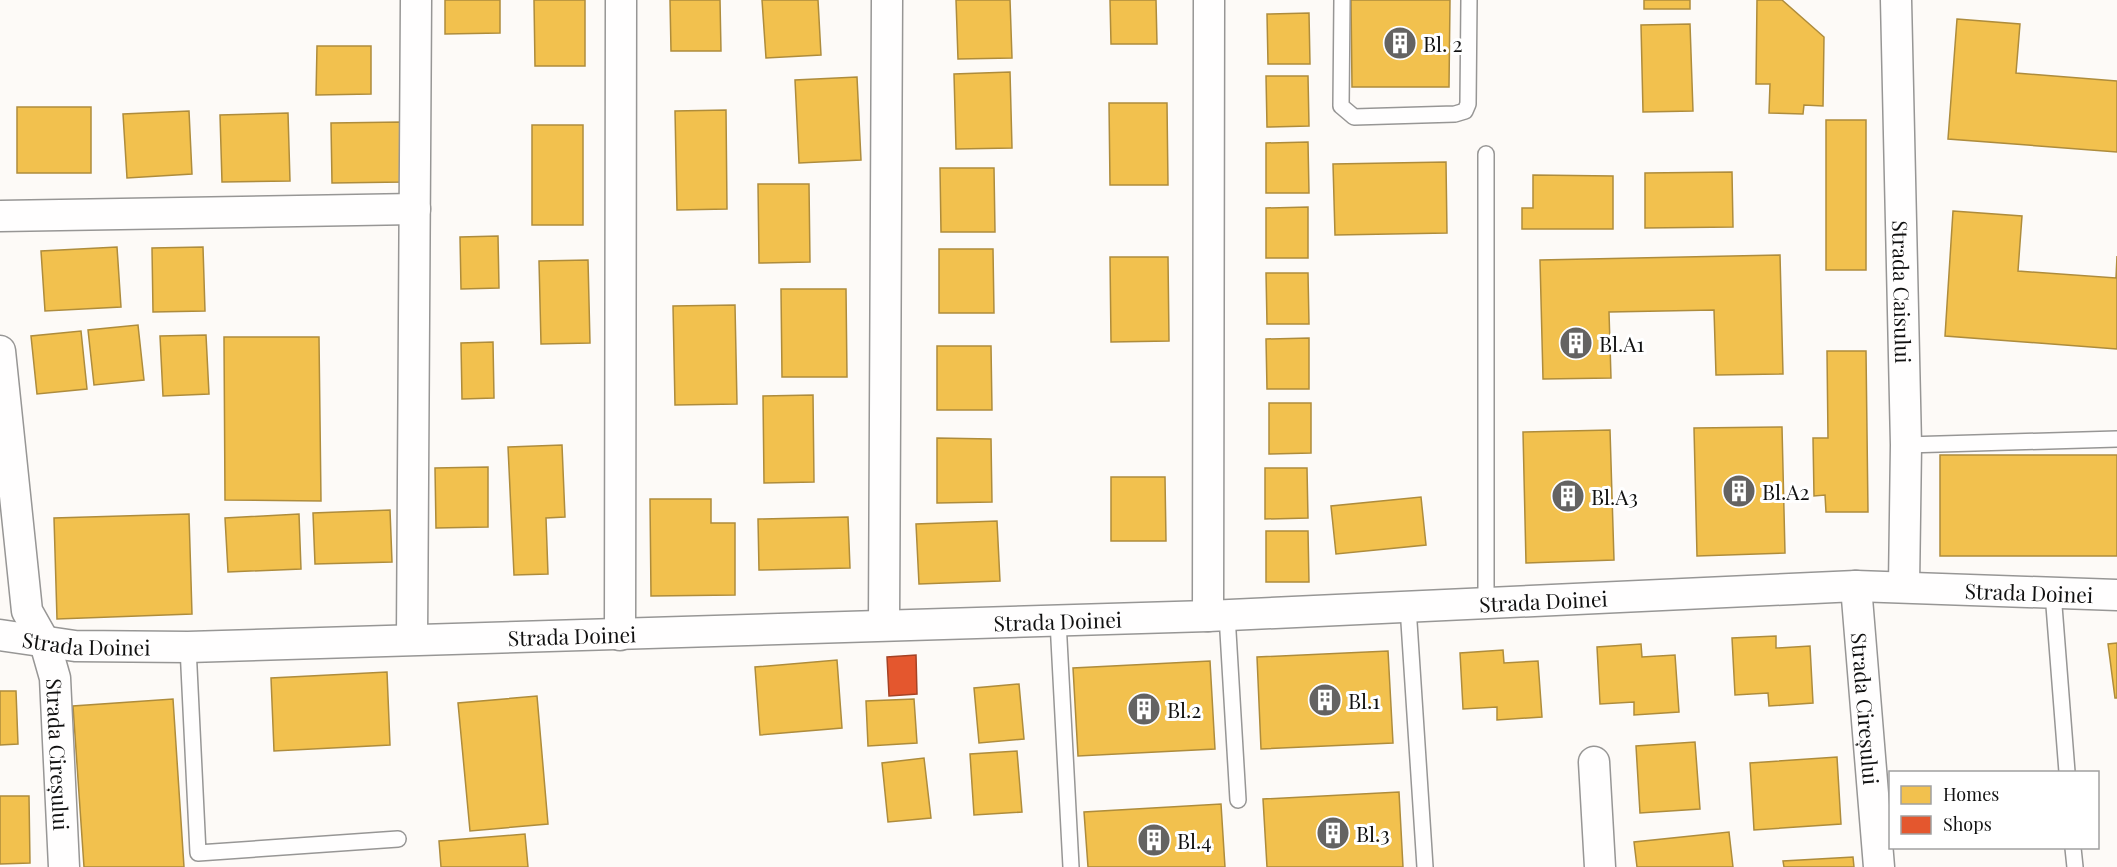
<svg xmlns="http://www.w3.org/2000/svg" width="2117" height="867" font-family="'Playfair Display',serif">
	<rect width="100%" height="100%" fill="#fdfaf7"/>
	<g fill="#f2c14e" stroke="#ae8c3c" stroke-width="1.5">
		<path d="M445 0H500V33L445 34Z"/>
		<path d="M534 0H585V66H535Z"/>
		<path d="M670 0H720L721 51H671Z"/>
		<path d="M762 0H818L821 55 766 58Z"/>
		<path d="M956 0H1010L1012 58 958 59Z"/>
		<path d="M1110 0H1156L1157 44H1111Z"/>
		<path d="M1351 0H1450L1449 87H1352Z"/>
		<rect x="1644" y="0" width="46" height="9"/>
		<path d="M1757 0H1782L1824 37 1823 106 1804 105 1803 114 1769 113 1770 84H1756Z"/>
		<path d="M1309 13 1310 64H1268L1267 14Z"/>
		<path d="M1957 19 2020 24 2016 73 2117 81V152L1948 139Z"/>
		<path d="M1690 24 1693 111 1643 112 1641 25Z"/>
		<path d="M317 46H371V94L316 95Z"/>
		<path d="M1010 72 1012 148 956 149 954 74Z"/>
		<path d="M1266 76H1308L1309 126 1267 127Z"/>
		<path d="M857 77 861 160 799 163 795 80Z"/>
		<path d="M1109 103H1167L1168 185H1110Z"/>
		<rect x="17" y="107" width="74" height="66"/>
		<path d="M726 110 727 209 677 210 675 111Z"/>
		<path d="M189 111 192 174 127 178 123 114Z"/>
		<path d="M288 113 290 181 222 182 220 115Z"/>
		<rect x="1826" y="120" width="40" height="150"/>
		<path d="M402 122 403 182 332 183 331 123Z"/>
		<rect x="532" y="125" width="51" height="100"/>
		<path d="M1308 142 1309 193H1266V143Z"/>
		<path d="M1446 162 1447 233 1335 235 1333 164Z"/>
		<path d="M940 168H994L995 232H941Z"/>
		<path d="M1732 172 1733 227 1645 228V173Z"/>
		<path d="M1533 175 1613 176V229H1522V208H1533Z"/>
		<path d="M758 184H809L810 262 759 263Z"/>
		<path d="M1308 207V258H1266V208Z"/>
		<path d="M1953 211 2022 216 2018 271 2116 278 2117 256V349L1945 336Z"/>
		<path d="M498 236 499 288 461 289 460 237Z"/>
		<path d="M117 247 121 307 45 311 41 251Z"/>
		<path d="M203 247 205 311 153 312 152 248Z"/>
		<path d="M939 249H993L994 313H939Z"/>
		<path d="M1780 255 1783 374 1716 375 1714 310 1662 311 1609 312 1611 378 1543 379 1540 260Z"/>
		<path d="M1110 257H1168L1169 341 1111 342Z"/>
		<path d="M588 260 590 343 541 344 539 261Z"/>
		<path d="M1266 273H1308L1309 324H1267Z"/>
		<path d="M781 289H846L847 377H782Z"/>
		<path d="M735 305 737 404 675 405 673 306Z"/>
		<path d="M138 325 144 380 94 385 88 330Z"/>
		<path d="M81 331 87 389 37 394 31 336Z"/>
		<path d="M206 335 209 394 163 396 160 336Z"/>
		<path d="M224 337H319L321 501 225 500Z"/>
		<path d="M1309 338V389H1267L1266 339Z"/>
		<path d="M493 342 494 398 462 399 461 343Z"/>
		<path d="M937 346H991L992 410H937Z"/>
		<path d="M1827 351H1866L1868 512H1826L1825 495 1814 496 1813 438H1828Z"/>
		<path d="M813 395 814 482 764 483 763 396Z"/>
		<path d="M1269 403H1311V453L1269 454Z"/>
		<path d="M1782 427 1785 553 1697 556 1694 428Z"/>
		<path d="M1610 430 1614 560 1526 563 1523 432Z"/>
		<path d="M937 438 991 439 992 502 937 503Z"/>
		<path d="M562 445 565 517 546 518 548 574 514 575 508 447Z"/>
		<rect x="1940" y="455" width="177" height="101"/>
		<path d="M488 467V527L436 528 435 468Z"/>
		<path d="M1265 468H1307L1308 518 1265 519Z"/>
		<path d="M1111 477H1165L1166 541H1111Z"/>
		<path d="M1421 497 1426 545 1336 554 1331 506Z"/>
		<path d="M650 499H711V523H735V595L651 596Z"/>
		<path d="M390 510 392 562 315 564 313 513Z"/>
		<path d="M189 514 192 614 57 619 54 518Z"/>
		<path d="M299 514 301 569 228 572 225 518Z"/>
		<path d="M848 517 850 568 759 570 758 519Z"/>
		<path d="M997 521 1000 581 919 584 916 524Z"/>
		<path d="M1266 531H1308L1309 582H1266Z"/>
		<path d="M1776 636V648L1810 646 1813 703 1769 706 1768 693 1735 695 1732 638Z"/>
		<path d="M2117 643V698H2115L2108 644Z"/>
		<path d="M1641 644 1642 657 1675 655 1679 712 1634 715V702L1600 704 1597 647Z"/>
		<path d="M1503 650 1504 663 1538 661 1542 717 1497 720V707L1463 709 1460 653Z"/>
		<path d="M1388 651 1393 743 1261 749 1257 657Z"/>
		<path d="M837 660 842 728 760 735 755 667Z"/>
		<path d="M1210 661 1215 749 1078 756 1073 668Z"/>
		<path d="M387 672 390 745 274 751 271 678Z"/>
		<path d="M1019 684 1024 739 979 743 974 688Z"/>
		<path d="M0 691H16L18 744 0 745Z"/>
		<path d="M537 696 548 824 470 831 458 703Z"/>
		<path d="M173 699 184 867H84L73 706Z"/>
		<path d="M914 699 917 743 868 746 866 701Z"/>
		<path d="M1695 742 1700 809 1640 813 1636 746Z"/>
		<path d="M1017 751 1022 812 974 815 970 754Z"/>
		<path d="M1837 757 1841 824 1754 830 1750 763Z"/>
		<path d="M924 758 931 818 888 822 882 763Z"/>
		<path d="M1399 792 1403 867H1267L1263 799Z"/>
		<path d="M0 796H29L30 863 0 864Z"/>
		<path d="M1221 804 1225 867H1088L1084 812Z"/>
		<path d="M1729 832 1733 867H1637L1634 842Z"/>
		<path d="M525 834 528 867H441L439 841Z"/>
		<path d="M1853 857 1854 867H1784L1783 861Z"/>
	</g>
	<path fill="#e4572e" stroke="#a54225" stroke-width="1.5" d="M916 655 917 694 889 696 887 657Z"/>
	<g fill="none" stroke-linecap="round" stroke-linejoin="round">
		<defs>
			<g id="service">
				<path d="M1342 0 1341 106 1354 117 1455 114 1465 111 1468 104 1469 0"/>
				<path d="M1906 445 2117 439"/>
				<path d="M2053 593 2067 772"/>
				<path d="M1486 604V154"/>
				<path d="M1408 607 1425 867"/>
				<path d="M1227 615 1238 800"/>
				<path d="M1058 621 1071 867"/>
				<path d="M188 647 198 853 398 839"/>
				<path d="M2073 848 2075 867"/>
			</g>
			<g id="minor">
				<path id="s1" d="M1896 0 1906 445 1904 586"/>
				<path d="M0 216 415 209"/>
				<path id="s2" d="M0 351 27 611 45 643 55 678 64 867"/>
				<path id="s3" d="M1856 586 1879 867"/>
				<path d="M1208 616 1209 0"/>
				<path d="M884 625 887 0"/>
				<path id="s4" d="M0 635 75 646 188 647 1208 616 1856 586 2117 595"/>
				<path d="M620 635 621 0"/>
				<path d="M412 639 416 0"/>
				<path d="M1594 762 1600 867"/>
			</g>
		</defs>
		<use href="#service" stroke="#979695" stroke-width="18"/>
		<use href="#minor" stroke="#979695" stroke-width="33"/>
		<use href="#service" stroke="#fffefe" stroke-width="15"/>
		<use href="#minor" stroke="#fffefe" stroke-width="30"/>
	</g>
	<defs>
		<symbol id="building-disc" viewBox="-11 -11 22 22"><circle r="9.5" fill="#646362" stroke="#fff"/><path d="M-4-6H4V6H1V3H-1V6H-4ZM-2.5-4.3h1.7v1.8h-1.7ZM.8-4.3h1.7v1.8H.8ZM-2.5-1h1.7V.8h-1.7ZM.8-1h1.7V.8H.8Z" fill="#fff"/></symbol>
	</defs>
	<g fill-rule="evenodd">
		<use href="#building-disc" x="1381" y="24" width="38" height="38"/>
		<use href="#building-disc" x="1557" y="324" width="38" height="38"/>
		<use href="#building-disc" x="1720" y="472" width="38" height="38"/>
		<use href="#building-disc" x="1549" y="477" width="38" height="38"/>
		<use href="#building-disc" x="1306" y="681" width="38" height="38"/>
		<use href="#building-disc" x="1125" y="690" width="38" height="38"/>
		<use href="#building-disc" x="1314" y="814" width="38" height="38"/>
		<use href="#building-disc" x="1135" y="821" width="38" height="38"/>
	</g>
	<g text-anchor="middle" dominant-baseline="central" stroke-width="6" stroke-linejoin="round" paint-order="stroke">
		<g font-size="21" fill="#111" stroke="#fff" text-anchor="start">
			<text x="1423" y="43">Bl. 2</text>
			<text x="1599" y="343">Bl.A1</text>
			<text x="1762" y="491">Bl.A2</text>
			<text x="1591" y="496">Bl.A3</text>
			<text x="1348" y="700">Bl.1</text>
			<text x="1167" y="709">Bl.2</text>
			<text x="1356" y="833">Bl.3</text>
			<text x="1177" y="840">Bl.4</text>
		</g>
		<g font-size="21" fill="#111" stroke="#fff">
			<text stroke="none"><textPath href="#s1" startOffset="292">Strada Caisului</textPath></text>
			<text stroke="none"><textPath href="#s4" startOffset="2031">Strada Doinei</textPath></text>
			<text stroke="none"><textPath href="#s4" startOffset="1545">Strada Doinei</textPath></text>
			<text stroke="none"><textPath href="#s4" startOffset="1059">Strada Doinei</textPath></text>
			<text stroke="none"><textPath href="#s4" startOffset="573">Strada Doinei</textPath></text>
			<text stroke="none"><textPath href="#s4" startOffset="87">Strada Doinei</textPath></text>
			<text stroke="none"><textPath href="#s3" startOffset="123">Strada Cireșului</textPath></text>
			<text stroke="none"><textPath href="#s2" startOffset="411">Strada Cireșului</textPath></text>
		</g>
	</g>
	<rect x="1889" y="771" width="210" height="78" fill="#ffffff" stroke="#a0a0a0" stroke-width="1.5"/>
	<rect x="1901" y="786" width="30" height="18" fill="#f2c14e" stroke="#a0a0a0" stroke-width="1.5"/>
	<text x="1943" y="801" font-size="18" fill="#111111">Homes</text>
	<rect x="1901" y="816" width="30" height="18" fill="#e4572e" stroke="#a0a0a0" stroke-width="1.5"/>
	<text x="1943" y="831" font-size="18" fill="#111111">Shops</text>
</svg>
